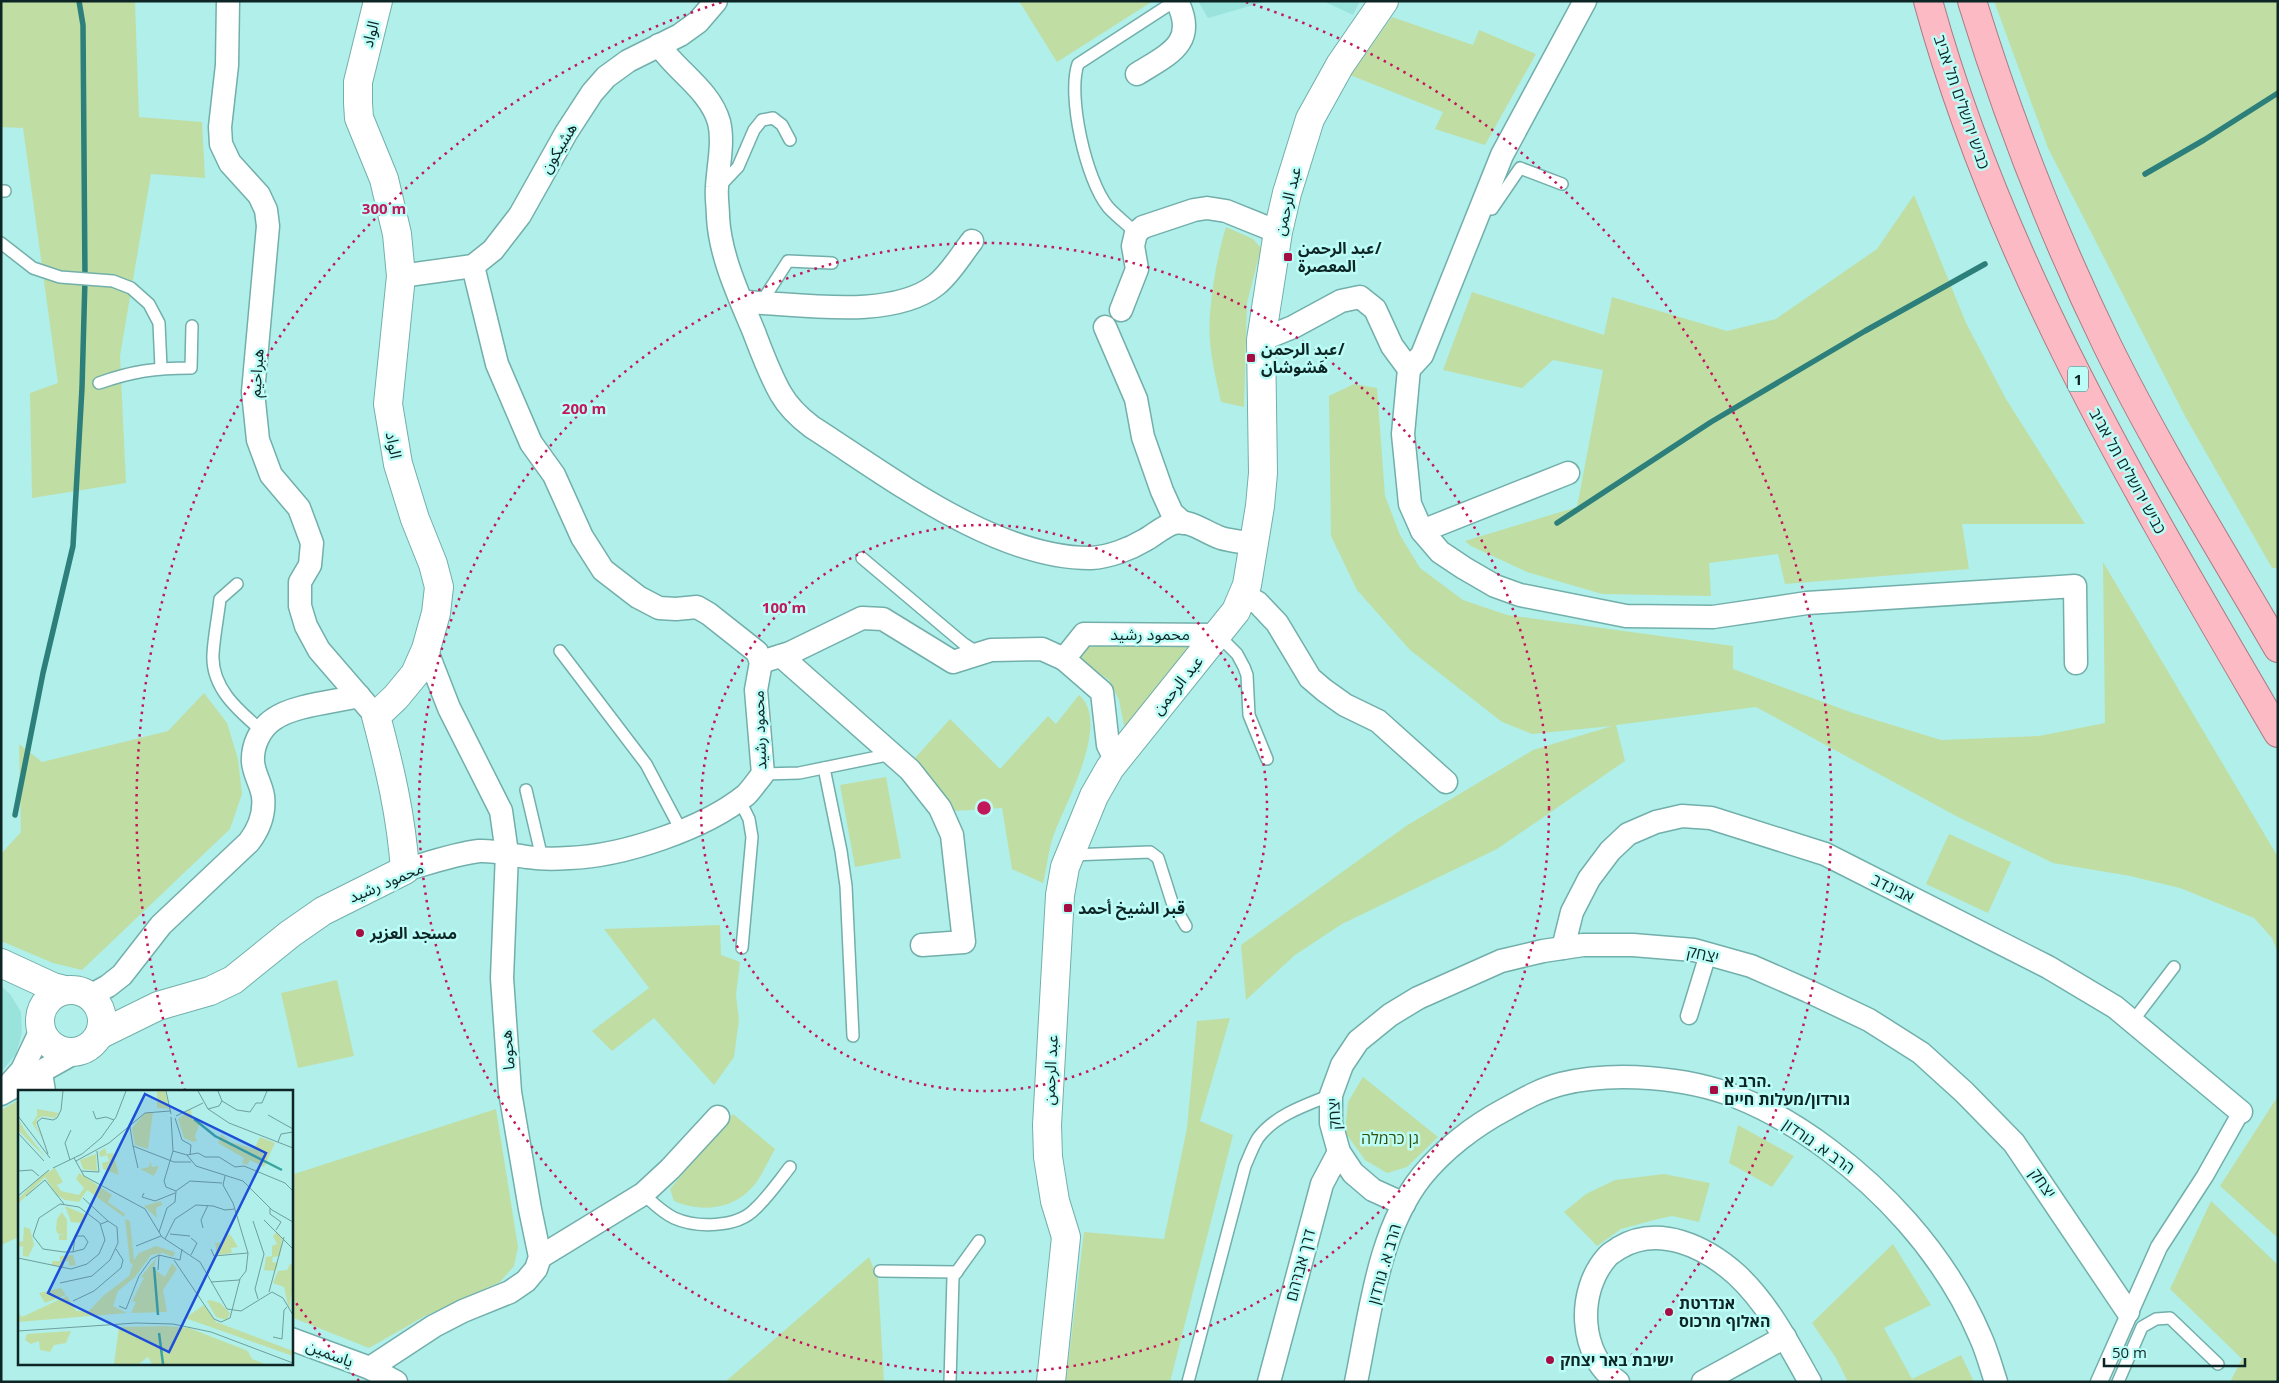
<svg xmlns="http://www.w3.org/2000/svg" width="2279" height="1383" font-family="'Open Sans','Noto Sans Arabic','Noto Sans Hebrew',sans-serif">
	<rect width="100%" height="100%" fill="#b0efea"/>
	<g fill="#9ae3dd">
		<path d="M1198 1H1267L1208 18Z"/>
		<path d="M1323 1H1360L1353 15Z"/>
		<path d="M1 986 10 994 21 1012 22 1033 16 1054 1 1072Z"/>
	</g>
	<g fill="#c0dea4">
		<path d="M1 1H135L139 117 202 122 205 178 151 174 120 356 126 483 32 498 30 393 58 383 23 128 1 127Z"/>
		<path d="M1019 1H1153L1057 62Z"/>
		<path d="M1994 1H2278V568H2272L2185 416 2048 148Z"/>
		<path d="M1392 17 1473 45 1479 30 1536 54 1485 145 1435 129 1443 112 1350 75Z"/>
		<path d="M1914 195 1966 323 2006 399 2085 524H1962L1969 569 1785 584 1778 554 1709 563 1711 596 1602 594 1527 572 1471 546 1465 541 1577 507 1603 370 1553 360 1522 388 1443 370 1472 292 1604 335 1612 297 1727 331 1776 319 1877 249Z"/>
		<path d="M1226 227 1253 239 1261 248 1247 303 1244 407 1221 402C1215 374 1207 343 1210 314 1212 286 1218 253 1226 227Z"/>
		<path d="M1354 384 1377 388 1385 496 1400 535 1420 568 1463 600 1507 615 1733 646V669L1853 713 1941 740 2039 736 2105 723 2103 562 2278 857V953L2272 938 2254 918 2180 888 2130 876 2053 863 1956 816 1756 707 1616 725 1625 761 1497 849 1342 924 1295 955 1246 1000 1241 945 1406 826 1533 750 1612 726 1532 734 1502 722 1410 650 1357 590 1331 536 1329 396Z"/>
		<path d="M1095 640 1192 645 1125 730 1119 700 1109 680 1076 657Z"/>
		<path d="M204 693 227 723 238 759 242 794 230 829 82 970 53 963 1 941V854L21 832 19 744 42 762 168 731Z"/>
		<path d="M1079 695C1112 723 1064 805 1053 837 1048 852 1047 868 1043 883L1012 869 1002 808 953 811 937 785 915 758 950 719 1000 769 1048 716 1056 724Z"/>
		<path d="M886 777 901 858 855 867 840 785Z"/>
		<path d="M1949 834 2011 862 1988 913 1926 884Z"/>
		<path d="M720 925 721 955 740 962 736 995 739 1020 734 1057 714 1085 654 1018 612 1051 592 1031 649 988 604 929Z"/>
		<path d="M337 980 354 1056 298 1068 281 993Z"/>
		<path d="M1230 1018 1200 1121 1233 1135 1170 1382H1066L1084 1232 1164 1239 1187 1128 1197 1021Z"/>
		<path d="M1363 1077 1438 1137 1407 1167 1387 1173 1365 1160 1345 1132 1348 1102Z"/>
		<path d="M2278 1096V1238L2220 1186Z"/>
		<path d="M19 1100V1237L1 1245V1110Z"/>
		<path d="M496 1109 518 1247 514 1266 500 1282 425 1316 369 1348 291 1317V1175Z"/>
		<path d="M733 1114 775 1149C769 1159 764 1171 758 1180 738 1209 704 1214 674 1201L670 1189Z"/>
		<path d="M1738 1125 1794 1156 1772 1187 1729 1163Z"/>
		<path d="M1664 1174 1710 1183 1699 1222 1672 1216 1654 1220 1621 1229 1597 1246 1564 1212 1586 1194 1615 1180Z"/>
		<path d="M2211 1201 2278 1265V1382H2230L2242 1359 2170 1289Z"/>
		<path d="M1893 1244 1931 1305 1884 1328 1912 1379 1961 1355 1974 1382H1848L1836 1358 1812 1323Z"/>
		<path d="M869 1257 878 1279 884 1382H725Z"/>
	</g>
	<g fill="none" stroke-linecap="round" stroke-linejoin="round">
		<g stroke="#2c7f7a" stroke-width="5.5">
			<path d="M2145 174 2204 140 2278 93"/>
			<path d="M1557 523 1711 422 1865 331 1985 264"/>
			<path d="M15 815 43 673 73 546 82 388 85 279 83 25 79 1"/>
		</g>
		<defs>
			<g id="service">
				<path d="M719 187 738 167 754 130 762 120 773 118 782 125 790 140"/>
				<path d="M1 191H5"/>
				<path d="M1481 205 1492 209 1520 168 1562 184"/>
				<path d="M1136 233C1127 224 1116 216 1108 207 1086 180 1067 96 1078 64L1175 1"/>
				<path d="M1 243 33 268 60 277 113 281 131 288 149 304 159 323 161 368"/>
				<path d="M761 303 788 261 832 263"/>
				<path d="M99 383C133 371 155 368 191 368L192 326"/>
				<path d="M862 558 964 644 978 653"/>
				<path d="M237 584 220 599C218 617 214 636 213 654 211 688 239 711 261 730"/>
				<path d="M1218 635 1237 654 1244 667 1247 675 1249 715 1267 759"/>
				<path d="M560 651 646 764 682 832"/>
				<path d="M824 768 841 851 846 886 853 1036"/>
				<path d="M763 774 799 773 892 754"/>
				<path d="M526 790 542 858"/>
				<path d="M739 799 749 819 752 837 742 948"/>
				<path d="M1071 855 1150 852 1158 858 1172 902 1186 926"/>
				<path d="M2132 1022 2174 967"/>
				<path d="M643 1194C652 1202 663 1213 674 1218 696 1228 737 1228 755 1209 768 1197 779 1181 790 1167"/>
				<path d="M880 1271 957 1272"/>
				<path d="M950 1382 953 1277 979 1241"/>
				<path d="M1188 1382 1245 1166C1249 1157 1253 1146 1258 1138 1275 1115 1306 1105 1331 1095"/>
				<path d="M2118 1382 2142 1327 2156 1319 2170 1318 2218 1364"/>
			</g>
			<g id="pedestrian">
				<path d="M1689 1016 1708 954"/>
				<path d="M2099 1382 2159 1247 2205 1176 2241 1112"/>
			</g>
			<g id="minor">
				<path d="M228 1 227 65 220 127 221 144 230 163 259 195 266 210 268 226 253 392 258 440 271 475 299 508 312 543 310 565 300 582V606L306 626 319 650 376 716"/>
				<path d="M659 45C676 71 710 90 719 122 724 142 718 167 717 187 716 197 718 207 718 217 720 256 739 296 754 332 762 353 770 375 781 394 789 408 800 418 812 427 890 477 996 559 1091 558 1109 557 1130 549 1145 540 1154 535 1164 526 1174 523 1190 519 1206 533 1221 538 1231 541 1243 542 1254 544"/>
				<path d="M1137 74C1169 54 1198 43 1177 1"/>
				<path d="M473 266 497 364 531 443 554 475 582 537 603 570 638 597 659 608 676 609 697 607 709 614 757 652 761 662"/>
				<path d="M401 276 473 266 493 250 520 215 566 133 592 93 606 77 628 61 680 35 698 22 716 1"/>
				<path d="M742 302C796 303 890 321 936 285 950 274 961 255 972 241"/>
				<path d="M1121 310 1137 269 1133 246 1136 233 1143 227 1194 210 1207 208 1226 211 1278 232"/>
				<path d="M1105 327 1136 399 1143 437 1162 491 1172 513 1183 523"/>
				<path d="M1261 340 1293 327 1341 301 1360 297 1375 309 1392 346 1409 369 1403 434 1410 504 1422 531 1440 552 1464 568 1495 586 1520 595 1626 616 1713 617 1807 603 2075 586 2076 663"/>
				<path d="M1409 369 1422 355 1502 155 1585 1"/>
				<path d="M1422 531 1568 473"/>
				<path d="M1243 594 1258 603 1277 623 1310 678 1324 690 1345 705 1378 721 1446 782"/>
				<path d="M781 656 910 770 940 808 952 835 964 942 922 945"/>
				<path d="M1064 659 1102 692 1108 745 1116 761"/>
				<path d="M761 662 790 653 862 618 883 619 953 662 991 650 1042 649 1064 659 1084 634 1218 635"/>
				<path d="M405 870C429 863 454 854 479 851 495 850 511 855 527 857 540 859 556 859 569 858 623 856 704 829 746 795 752 789 757 781 763 774L756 690 761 662"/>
				<path d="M1563 948 1572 912 1589 879 1610 851 1628 834 1656 822 1682 816 1711 818 1825 854 2048 967 2115 1007 2241 1112"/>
				<path d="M90 996 108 986 122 975 161 925 249 842C259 829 265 813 263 796 261 784 254 774 253 762 252 746 260 728 274 719 294 705 334 702 359 696"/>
				<path d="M41 1072 44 1092"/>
				<path d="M7 1087 22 1070 41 1030"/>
				<path d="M1 1094 74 1053"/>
				<path d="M1404 1204 1373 1190 1353 1173 1339 1152 1331 1123V1095L1342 1065 1358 1041 1390 1015 1418 998 1501 961 1543 951 1583 945H1633L1694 950 1751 966 1808 991 1869 1020 1921 1053 1964 1092 2014 1143 2128 1312"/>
				<path d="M540 1257 643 1194 670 1169 718 1117"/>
				<path d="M291 1339 370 1368 396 1382"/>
				<path d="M370 1368 434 1326 463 1311 510 1292 526 1281 536 1269 540 1257 530 1209 510 1092 502 978 507 853 501 811 449 708 426 649"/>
				<path d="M1269 1382 1322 1184 1339 1152"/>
				<path d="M1356 1382C1370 1315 1378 1231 1422 1176 1443 1150 1474 1126 1504 1110 1522 1100 1541 1089 1561 1084 1614 1071 1687 1077 1737 1097 1800 1122 1863 1172 1907 1222 1936 1255 1963 1296 1980 1336 1987 1351 1991 1367 1996 1382"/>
				<path d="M1618 1382C1579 1356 1576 1292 1607 1257 1610 1253 1615 1251 1619 1248 1659 1224 1706 1247 1737 1275 1769 1305 1789 1345 1810 1382"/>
				<path d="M1703 1382 1785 1337"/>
			</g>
			<g id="tertiary">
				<path d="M1 963 53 987 65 990"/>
				<circle cx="71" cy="1021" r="31"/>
				<path d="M99 1035 158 1006 210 991 233 980 290 934 323 911 405 870C401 815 390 769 376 716L396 697 415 674 426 649 436 613 439 587 433 564 415 519 398 464 388 404 401 276 397 234 384 179 359 118 358 103V82L378 1"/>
				<path d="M1051 1382 1066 1237 1055 1201 1048 1157 1047 1125 1060 895 1065 867 1094 796 1110 768 1236 611 1247 585 1260 506 1263 473 1261 340 1278 232 1287 193 1310 119 1340 65 1384 1"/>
			</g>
			<g id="trunk">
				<path d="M1928 1C2001 267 2140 496 2278 733"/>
				<path d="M1972 1C2009 121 2052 232 2107 345 2158 449 2220 548 2278 648"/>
			</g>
		</defs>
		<use href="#service" stroke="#72afab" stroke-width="14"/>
		<use href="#pedestrian" stroke="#72afab" stroke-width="19"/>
		<use href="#minor" stroke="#72afab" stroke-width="25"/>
		<use href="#tertiary" stroke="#72afab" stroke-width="30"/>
		<use href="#trunk" stroke="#a87b83" stroke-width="30"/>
		<use href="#service" stroke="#fff" stroke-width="11"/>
		<use href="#pedestrian" stroke="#fff" stroke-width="16"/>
		<use href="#minor" stroke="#fff" stroke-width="22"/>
		<use href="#tertiary" stroke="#fff" stroke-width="28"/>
		<use href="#trunk" stroke="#fcbac4" stroke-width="28"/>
	</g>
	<g fill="none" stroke="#c2185b" stroke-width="2.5" stroke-dasharray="2.5 5">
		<circle cx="984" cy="808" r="283"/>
		<circle cx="984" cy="808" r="565"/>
		<path d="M359 1381A848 848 0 0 1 294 1300M185 1091A848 848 0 0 1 722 2M1246 2A848 848 0 0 1 1609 1381"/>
	</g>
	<g fill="#a60e43" stroke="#bdfdf7" stroke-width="2">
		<rect x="1283" y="252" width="10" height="10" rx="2.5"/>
		<rect x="1246" y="353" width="10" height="10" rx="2.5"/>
		<rect x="1063" y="903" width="10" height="10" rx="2.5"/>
		<circle cx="360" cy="933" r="5"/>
		<rect x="1709" y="1085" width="10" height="10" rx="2.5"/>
		<circle cx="1669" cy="1312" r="5"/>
		<circle cx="1550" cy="1360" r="5"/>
	</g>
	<g text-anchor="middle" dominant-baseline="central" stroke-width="5" stroke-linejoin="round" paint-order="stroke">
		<rect fill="#bdfdf7" stroke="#426664" stroke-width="1" x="2068" y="366.5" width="20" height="25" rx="4"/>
		<g font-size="15" font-weight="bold" fill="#0d2625">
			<text x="2078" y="379">1</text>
		</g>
		<g font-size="16" fill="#0d2625" stroke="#bdfdf7">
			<text transform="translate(370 34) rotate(-75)">الواد</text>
			<text transform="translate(1962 102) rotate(71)">כביש ירושלים תל אביב</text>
			<text transform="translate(558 148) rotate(-59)">هشيكون</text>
			<text transform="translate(1287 201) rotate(-76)">عبد الرحمن</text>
			<text transform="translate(256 373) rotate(-86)">هبراحيم</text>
			<text transform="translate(394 445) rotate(79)">الواد</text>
			<text transform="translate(2128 471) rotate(61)">כביש ירושלים תל אביב</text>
			<text x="1150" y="634">محمود رشيد</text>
			<text transform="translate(1177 685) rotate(-51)">عبد الرحمن</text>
			<text transform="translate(759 730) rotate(-92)">محمود رشيد</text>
			<text transform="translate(386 882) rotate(-23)">محمود رشيد</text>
			<text transform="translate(1893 888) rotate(26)">אבינדב</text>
			<text transform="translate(1703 954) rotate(12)">יצחק</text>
			<text transform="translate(507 1050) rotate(-95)">هحوما</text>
			<text transform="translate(1050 1070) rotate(-87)">عبد الرحمن</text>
			<text transform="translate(1334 1114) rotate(-93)">יצחק</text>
			<text transform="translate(1819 1146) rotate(35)">הרב א. גורדון</text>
			<text transform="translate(2043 1183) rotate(55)">יצחק</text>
			<text transform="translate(1384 1264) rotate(-74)">הרב א. גורדון</text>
			<text transform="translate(1300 1265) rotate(-75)">דרך אברהם</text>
			<text transform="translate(330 1353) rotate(21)">ياسمين</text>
		</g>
		<g font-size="16" font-weight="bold" fill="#0d2625" stroke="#bdfdf7" text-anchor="start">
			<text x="1298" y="248">عبد الرحمن/<tspan x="1298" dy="18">المعصرة</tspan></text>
			<text x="1261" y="349">عبد الرحمن/<tspan x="1261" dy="18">هَشوشان</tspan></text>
			<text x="1078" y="908">قبر الشيخ أحمد</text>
			<text x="370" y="933">مسجد العزير</text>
			<text x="1724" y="1081">הרב א.<tspan x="1724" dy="18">גורדון/מעלות חיים</tspan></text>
			<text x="1679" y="1303">אנדרטת<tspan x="1679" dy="18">האלוף מרכוס</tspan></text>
			<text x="1560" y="1360">ישיבת באר יצחק</text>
		</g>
		<g font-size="16" fill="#335007" stroke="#bdfdf7">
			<text x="1390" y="1138">גן כרמלה</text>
		</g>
	</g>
	<g transform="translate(18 1090)">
		<rect width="275" height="275" fill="#b0efea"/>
		<path d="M139 1H147L151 19 139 18ZM19 19 41 23 37 28 25 26 19 29 18 35 24 48 14 33 19 26ZM173 19 174 29 182 33 177 46 179 51 175 52 166 48 160 29ZM135 22 130 59 117 55 114 38 127 23ZM0 29 8 42 28 68 0 40ZM203 44 212 52 236 59 242 47 257 53 246 77 232 70 229 75 224 73 226 68 200 53ZM87 58 89 64 95 63 101 85 85 79 84 73 91 71 89 65 82 67 81 62ZM78 64 79 81 65 79 62 70ZM132 71 134 77 141 76 136 86 122 79 131 77ZM37 78 45 92 39 95 43 101 61 105 66 98 58 89 61 83 94 105 90 112 107 124 106 127 69 100 61 112 47 110 39 105 27 87 0 114V109L23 86ZM143 111 144 115 138 118 139 128 126 116ZM47 116 68 125 64 133 53 132ZM44 122 49 130V150H41V145H47L40 144 38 140 39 129ZM107 129 112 131 116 170 121 163 138 156 157 162 155 167 145 163 133 165 117 187 100 201 95 216 109 223 0 232V223L4 227 49 206 58 221H71L85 206 111 186 115 174 112 173ZM6 137 12 139 16 155 10 167 5 166V156L0 157V152L5 151ZM259 142 264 148 262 166 255 167 254 172 260 173 257 181 246 180 248 167 254 166V156L259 154 255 146ZM212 144 220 157 213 158 214 163 199 165 197 153 206 152V146ZM55 165 58 175 51 176V171H46V177L34 175V171H42V166ZM138 168 136 179 147 187 154 173 159 179 145 200 149 222 113 223 118 212 114 211 126 188 123 187ZM272 174 275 175V195L271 220 266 197 255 193 260 181 269 180ZM43 198 48 205 27 213 21 203ZM192 210 202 213 212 223 209 230 198 227 189 211ZM186 215 198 232 275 261V266L167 228ZM148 236 171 238 189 245 230 261 234 269 247 274H134L130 267 121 274H96L101 237ZM53 241 48 253 36 255 32 262 22 260 21 251 13 254 7 250 9 244Z" fill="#c0dea4"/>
		<path fill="none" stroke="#3aa59f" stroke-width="2.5" d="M176 29 197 46 264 80M136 177 140 225M141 243 145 274"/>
		<path fill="none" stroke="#6f9f9b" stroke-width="1" d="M148 1 153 24M180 1 190 19 211 33 275 58M200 1 204 11 219 20 232 22 238 13H244L249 1M190 19 201 16 204 11M75 21 78 29 88 27 96 30M250 25 275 39M0 26 32 68M158 26 185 13M153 27 155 61 146 91 148 97 158 101M157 28 164 50 173 55 172 65M112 37 115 56 156 72H173M0 43 26 71M260 52 263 44 275 42M115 56 120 78M155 61 169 65 178 76 225 91 254 120 275 132M30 64 19 32 24 28 35 30 39 28 43 20 45 1M169 65 180 63 187 67H201L217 77 226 76 267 93 275 101M56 68 66 86 127 119 144 147 182 172 209 219 223 221 254 202 265 208 275 225M52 70 47 53 53 40M58 71 91 53 127 23 152 21M35 78 64 64 83 48 98 27 108 1M0 81 14 80 21 86M63 81 81 82 79 61M158 101 172 91 204 93M126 103 124 107 137 111 157 103M0 106 31 80M8 106 27 90 46 114M65 108 90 131M252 118V124L263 132 258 140M246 130 275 159M235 131 246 164 237 199 240 209M185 138 183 130 190 115M141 142 149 118 157 112 158 101M152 144 172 146M173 148 179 153 173 165M147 149 157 129 178 115 195 116 207 120 216 119M118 156 143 146M193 159 196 166 230 163M0 168 53 179 69 174 81 164 87 150 82 133 61 117 42 114 21 128 15 146 25 159 46 162H55L58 161 66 159 70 152 66 146H57L55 162M156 170 196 229 203 232 212 228 222 189M140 180 141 165M193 192 221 190 228 181 230 163 215 113 205 95 207 86M42 193 74 186 92 170 100 153 99 137 90 131 83 134M275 198V229M251 202 266 147M55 211 76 201 103 178 105 170 98 159M101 216 108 219 121 186 133 169 141 165 162 170 164 159M0 241 118 233 155 234 193 242 275 273M255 247 264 249 266 220 269 217"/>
		<path fill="#1d4ed8" fill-opacity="0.15" stroke="#1d4ed8" stroke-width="2.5" d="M127 4 248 63 151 262 30 203Z"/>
		<rect width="275" height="275" fill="none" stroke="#0d2625" stroke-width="2.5"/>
	</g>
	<circle cx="984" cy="808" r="8" fill="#c2185b" stroke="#bdfdf7" stroke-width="2.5"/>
	<g font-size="15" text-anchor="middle" font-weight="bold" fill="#c2185b" stroke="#bdfdf7" stroke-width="5" stroke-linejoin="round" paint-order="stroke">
		<text x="384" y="214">300 m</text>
		<text x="584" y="414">200 m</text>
		<text x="784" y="613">100 m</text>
	</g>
	<rect width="2279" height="1383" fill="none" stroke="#0d2625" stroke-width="5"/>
	<path d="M2104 1358v8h141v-8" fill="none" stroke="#0d2625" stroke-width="2.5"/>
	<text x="2112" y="1358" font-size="15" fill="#0d2625" stroke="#bdfdf7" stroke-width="4" paint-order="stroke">50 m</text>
</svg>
